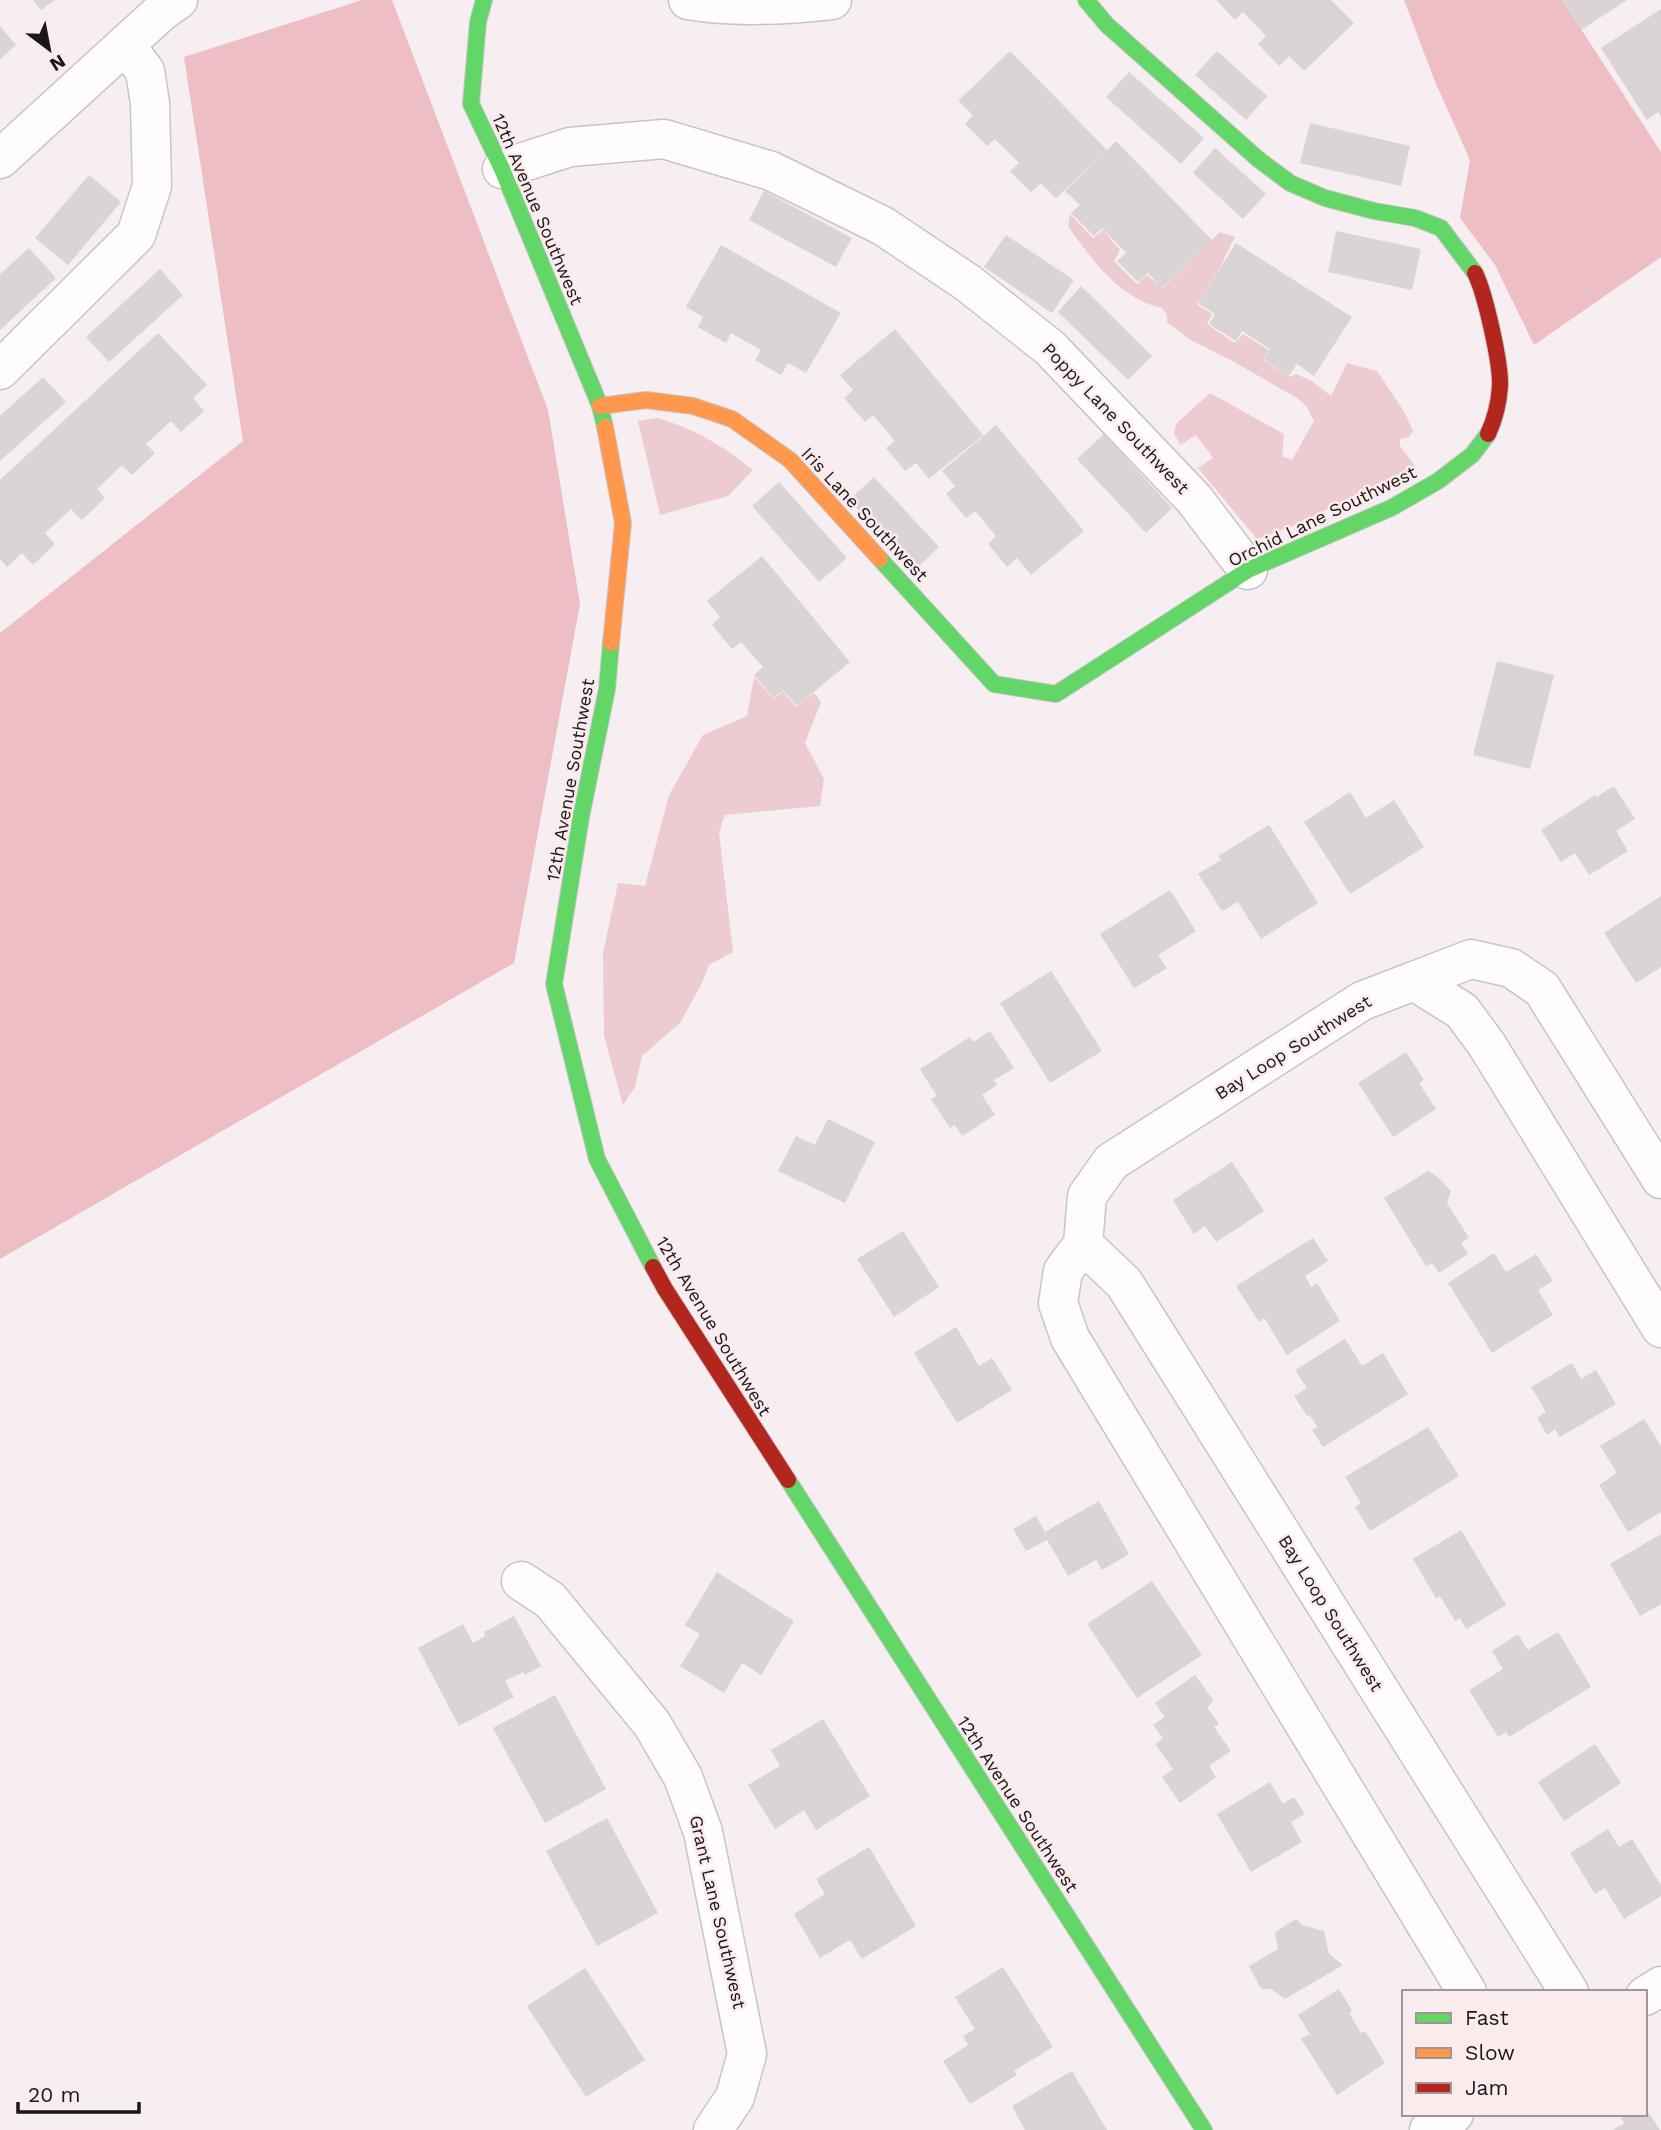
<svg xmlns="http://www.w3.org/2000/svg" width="1661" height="2130" font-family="'Work Sans',sans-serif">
	<rect width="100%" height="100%" fill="#f6eef0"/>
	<g fill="#ecccd0">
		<path d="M1070 214 1093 238 1103 230 1120 250 1114 261 1137 284 1147 275 1163 288 1220 232 1235 237 1219 269 1197 304 1212 314 1207 324 1235 343 1243 334 1269 350 1263 360 1290 377 1296 374 1310 380 1331 396 1347 363 1377 371 1405 413 1413 431 1409 437 1400 439V446L1415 466 1293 526 1257 539 1198 468 1213 458 1196 435 1180 445 1174 433 1177 423 1210 393 1284 434 1282 456 1292 460 1314 421 1306 406 1297 398 1232 361 1189 339 1167 322V315L1162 308C1120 299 1091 259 1068 226Z"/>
		<path d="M658 418C697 430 721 445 753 470L728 496 660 515 638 421Z"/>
		<path d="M754 677 773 699 783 691 796 707 814 693 821 702 805 743 824 779 820 806 725 815 719 832 733 952 709 965 702 983 680 1023 642 1056 635 1087 623 1105 604 1036 603 953 618 883 645 886 669 795 703 735 747 716Z"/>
	</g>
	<g fill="#eebec5">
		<path d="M362 0H392L548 410 580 604 514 963 0 1259V633L243 441 184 57Z"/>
		<path d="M1404 0H1562L1661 152V257L1534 345 1495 265 1460 218 1470 160 1434 79Z"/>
	</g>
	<g fill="#dad4d5">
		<path d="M33 0H55L41 10Z"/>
		<path d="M1216 0H1331L1354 23 1304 71 1289 56 1279 66 1258 44 1266 36 1243 12 1235 20Z"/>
		<path d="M1562 0H1627L1581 30Z"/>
		<path d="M1661 9V117L1658 112 1647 120 1601 48Z"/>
		<path d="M0 26 16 45 0 59Z"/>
		<path d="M1010 51 1107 150 1116 141 1212 240 1162 288 1148 273 1138 282 1117 261 1126 253 1102 228 1094 236 1071 213 1080 205 1065 191 1104 152 1056 198 1041 183 1031 192 1010 171 1019 163 995 139 987 146 965 124 973 115 958 101Z"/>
		<path d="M1217 51 1267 96 1246 120 1195 75Z"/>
		<path d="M1129 72 1204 138 1181 164 1106 97Z"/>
		<path d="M1310 123 1410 146 1401 186 1300 163Z"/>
		<path d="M1215 148 1266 194 1243 219 1193 173Z"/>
		<path d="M89 175 121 202 68 265 35 238Z"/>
		<path d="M764 191 852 238 836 267 749 220Z"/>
		<path d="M1336 231 1421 249 1412 290 1328 272Z"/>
		<path d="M1006 235 1074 280 1052 313 984 267Z"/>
		<path d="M1236 243 1352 317 1314 376 1297 364 1289 376 1264 360 1270 349 1242 331 1236 341 1209 324 1215 314 1198 303Z"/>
		<path d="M721 245 841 313 806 373 788 363 781 375 755 360 761 350 731 333 726 343 698 327 703 317 686 307Z"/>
		<path d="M29 248 56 278 0 330V274Z"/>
		<path d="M160 269 183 295 109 362 86 337Z"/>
		<path d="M1081 286 1152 356 1128 380 1058 312Z"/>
		<path d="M895 329 983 435 929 479 916 463 905 471 886 448 895 441 873 415 865 422 844 398 853 390 840 375Z"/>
		<path d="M158 333 207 385 193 398 204 411 181 432 171 421 146 444 155 453 132 475 122 465 97 489 105 498 82 520 71 509 45 533 55 544 33 565 22 553 7 567 0 559V480Z"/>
		<path d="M43 377 66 402 0 461V416Z"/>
		<path d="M996 425 1084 531 1031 575 1017 558 1007 567 988 544 996 536 975 511 966 518 946 494 955 486 942 471Z"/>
		<path d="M1104 434 1172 508 1146 533 1077 459Z"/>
		<path d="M874 477 939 547 915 570 849 500Z"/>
		<path d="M779 482 847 558 819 582 752 506Z"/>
		<path d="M762 556 850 662 797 706 783 690 773 698 754 675 763 667 741 642 732 649 712 625 720 617 707 601Z"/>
		<path d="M1497 661 1554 675 1530 769 1473 755Z"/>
		<path d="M1614 786 1635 819 1616 831 1628 851 1589 875 1575 853 1561 862 1541 830 1595 795 1596 797Z"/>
		<path d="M1350 792 1366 818 1394 800 1424 847 1350 894 1304 822Z"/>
		<path d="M1269 825 1318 903 1261 939 1238 902 1222 911 1198 874 1221 860 1218 856Z"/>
		<path d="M1170 890 1196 931 1158 955 1167 968 1134 988 1100 934Z"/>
		<path d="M1661 896V967L1636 983 1604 933Z"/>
		<path d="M1051 971 1102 1051 1050 1083 1000 1003Z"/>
		<path d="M990 1031 1014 1068 994 1080 997 1085 982 1095 995 1115 962 1136 955 1125 950 1128 931 1099 937 1096 920 1069 970 1037 973 1042Z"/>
		<path d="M1406 1052 1424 1080 1419 1083 1436 1109 1393 1137 1358 1083Z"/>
		<path d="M828 1119 875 1142 845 1203 778 1171 796 1136 815 1145Z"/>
		<path d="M1232 1162 1264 1211 1216 1242 1205 1226 1194 1234 1173 1200Z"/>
		<path d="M1428 1171 1439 1178 1451 1191 1447 1203 1469 1238 1461 1243 1468 1254 1439 1273 1432 1263 1426 1266 1384 1198Z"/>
		<path d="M903 1231 939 1287 894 1317 857 1259Z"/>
		<path d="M1313 1238 1328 1261 1305 1276 1311 1287 1317 1283 1340 1321 1287 1355 1264 1318 1259 1322 1236 1286Z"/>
		<path d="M1494 1253 1506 1272 1536 1254 1553 1281 1538 1290 1553 1315 1492 1353 1448 1283Z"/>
		<path d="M956 1327 979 1366 992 1358 1012 1390 957 1423 914 1353Z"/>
		<path d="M1345 1339 1362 1366 1383 1353 1408 1394 1323 1447 1312 1430 1318 1427 1309 1415 1307 1416 1294 1396 1307 1388 1295 1370Z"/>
		<path d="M1572 1363 1581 1379 1596 1370 1616 1404 1560 1437 1555 1429 1547 1435 1537 1418 1546 1412 1531 1387Z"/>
		<path d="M1644 1419 1661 1446V1512L1628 1532 1599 1485 1617 1473 1600 1446Z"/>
		<path d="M1428 1427 1459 1476 1370 1531 1355 1507 1361 1503 1345 1477Z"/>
		<path d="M1099 1501 1129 1554 1102 1570 1096 1560 1068 1576 1047 1540 1026 1551 1013 1529 1036 1516 1045 1532Z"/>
		<path d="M1461 1530 1506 1605 1466 1629 1460 1618 1455 1621 1440 1596 1436 1598 1413 1559Z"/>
		<path d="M1661 1534V1604L1640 1616 1610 1564Z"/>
		<path d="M717 1572 794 1621 761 1675 742 1663 724 1693 680 1666 700 1634 685 1625Z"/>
		<path d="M1152 1581 1202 1655 1137 1698 1087 1624Z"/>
		<path d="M514 1616 541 1666 525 1675 523 1672 505 1681 514 1697 459 1726 418 1648 463 1624 473 1643 485 1636 484 1632Z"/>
		<path d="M1558 1632 1591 1687 1509 1737 1506 1732 1498 1737 1469 1690 1503 1669 1492 1651 1518 1634 1528 1650Z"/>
		<path d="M1195 1675 1214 1701 1207 1707 1219 1724 1214 1727 1231 1751 1209 1766 1216 1777 1180 1803 1162 1777 1173 1769 1155 1744 1163 1738 1153 1725 1165 1717 1155 1703Z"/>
		<path d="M555 1695 606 1789 545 1823 493 1728Z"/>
		<path d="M823 1719 870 1796 816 1830 804 1810 775 1829 748 1785 780 1766 771 1750Z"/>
		<path d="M1595 1744 1621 1783 1564 1821 1538 1782Z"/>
		<path d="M1270 1782 1283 1804 1294 1797 1305 1814 1291 1822 1302 1842 1251 1872 1217 1814Z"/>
		<path d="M607 1818 658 1913 597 1946 546 1851Z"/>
		<path d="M1608 1829 1619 1847 1632 1839 1661 1885V1896L1624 1919 1605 1888 1595 1894 1570 1853Z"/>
		<path d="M869 1847 916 1926 862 1959 850 1940 820 1958 794 1914 825 1894 816 1879Z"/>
		<path d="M1296 1919 1302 1925 1324 1931 1329 1954 1343 1965 1285 1999 1271 1989H1261L1249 1966 1278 1949 1275 1932Z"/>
		<path d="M1003 1967 1053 2047 1014 2071 1017 2075 970 2104 943 2061 968 2045 963 2036 975 2029 955 1997Z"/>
		<path d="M585 1968 645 2060 586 2097 527 2006Z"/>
		<path d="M1339 1989 1352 2010 1349 2013 1361 2033 1365 2031 1385 2063 1337 2095 1301 2039 1310 2034 1298 2015Z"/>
		<path d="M1072 2071 1107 2130H1025L1012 2106Z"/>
		<path d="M1645 2107 1660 2130H1613L1624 2123 1619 2114H1645Z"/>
	</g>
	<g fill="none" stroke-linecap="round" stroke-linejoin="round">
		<defs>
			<g id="street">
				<path d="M688 0C736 8 784 5 832 0"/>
				<path d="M0 159 161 12 178 0"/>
				<path d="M502 169 570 147 664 139 771 171 883 226 968 283 1050 348 1194 499 1248 570"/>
				<path d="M0 370 136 235 152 186 150 103 145 71 125 45"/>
				<path d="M1414 981 1362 1001 1111 1162 1087 1196 1083 1244 1063 1271 1058 1303 1070 1338 1467 1992"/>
				<path d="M1661 1179 1542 989 1511 968 1471 959 1414 981 1462 1011 1487 1045 1661 1328"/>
				<path d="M1083 1244 1124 1283 1569 1992"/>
				<path d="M521 1581 550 1600 652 1724 683 1777 703 1832 747 2054 735 2097 713 2130"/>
				<path d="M1645 1996 1661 1986"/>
				<path d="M1429 2130 1454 2114"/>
			</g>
			<g id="fast">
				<path d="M484 0 478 22 471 104 502 169 600 406 605 427"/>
				<path d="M1086 0 1107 25 1258 159 1290 183 1325 198 1374 211 1415 218 1441 228 1475 273"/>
				<path d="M880 559 994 684 1056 694 1248 570 1391 508 1438 481 1472 455 1488 434"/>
				<path d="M611 643 607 689 581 817 554 984 597 1159 653 1267"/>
				<path d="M788 1480 1204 2130"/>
			</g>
			<g id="slow">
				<path d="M600 406 646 400 693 406 732 419 790 460 880 559"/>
				<path d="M605 427 623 523 611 643"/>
			</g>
			<g id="jam">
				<path d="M1475 273C1485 293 1501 363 1500 386 1499 402 1495 419 1488 434"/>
				<path d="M653 1267 665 1289 788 1480"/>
			</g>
		</defs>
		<use href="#street" stroke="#cbc4c6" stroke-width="41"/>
		<use href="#fast" stroke="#cbc4c6" stroke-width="18"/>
		<use href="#slow" stroke="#cbc4c6" stroke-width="18"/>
		<use href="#jam" stroke="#cbc4c6" stroke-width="18"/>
		<use href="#street" stroke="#fefcfd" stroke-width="38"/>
		<use href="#fast" stroke="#63d668" stroke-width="16"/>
		<use href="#slow" stroke="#ff974d" stroke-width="16"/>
		<use href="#jam" stroke="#b3261e" stroke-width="16"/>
	</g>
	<g text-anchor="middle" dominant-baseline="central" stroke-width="5" stroke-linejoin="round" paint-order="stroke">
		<g font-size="18" fill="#1c1717" stroke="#faebed">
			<text transform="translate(538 209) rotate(67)">12th Avenue Southwest</text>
			<text transform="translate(1116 418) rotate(46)">Poppy Lane Southwest</text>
			<text transform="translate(865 514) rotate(47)">Iris Lane Southwest</text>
			<text transform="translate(1322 516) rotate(-26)">Orchid Lane Southwest</text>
			<text transform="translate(570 780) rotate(-80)">12th Avenue Southwest</text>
			<text transform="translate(1293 1047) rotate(-32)">Bay Loop Southwest</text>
			<text transform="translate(714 1326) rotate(59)">12th Avenue Southwest</text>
			<text transform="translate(1331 1613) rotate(58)">Bay Loop Southwest</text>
			<text transform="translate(1018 1804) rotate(57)">12th Avenue Southwest</text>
			<text transform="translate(718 1912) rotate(77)">Grant Lane Southwest</text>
		</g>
	</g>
	<rect x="1402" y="1990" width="245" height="126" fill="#faebed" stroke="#a19697" stroke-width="2"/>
	<rect x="1416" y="2013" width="35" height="10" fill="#63d668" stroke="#a19697" stroke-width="2"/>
	<text x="1465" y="2025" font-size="21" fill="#1c1717">Fast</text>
	<rect x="1416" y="2048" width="35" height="10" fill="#ff974d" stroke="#a19697" stroke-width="2"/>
	<text x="1465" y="2060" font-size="21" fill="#1c1717">Slow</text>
	<rect x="1416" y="2083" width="35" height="10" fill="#b3261e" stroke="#a19697" stroke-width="2"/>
	<text x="1465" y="2095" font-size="21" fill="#1c1717">Jam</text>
	<g transform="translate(49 49) rotate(148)" stroke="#faebed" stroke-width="5" paint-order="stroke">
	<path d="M0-5L12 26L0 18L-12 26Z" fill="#1c1717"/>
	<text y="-10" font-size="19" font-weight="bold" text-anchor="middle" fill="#1c1717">N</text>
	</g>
	<path d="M18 2102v10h121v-10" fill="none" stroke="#1c1717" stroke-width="3.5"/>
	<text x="28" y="2102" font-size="21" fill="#1c1717" stroke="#faebed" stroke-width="5" paint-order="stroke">20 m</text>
</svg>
